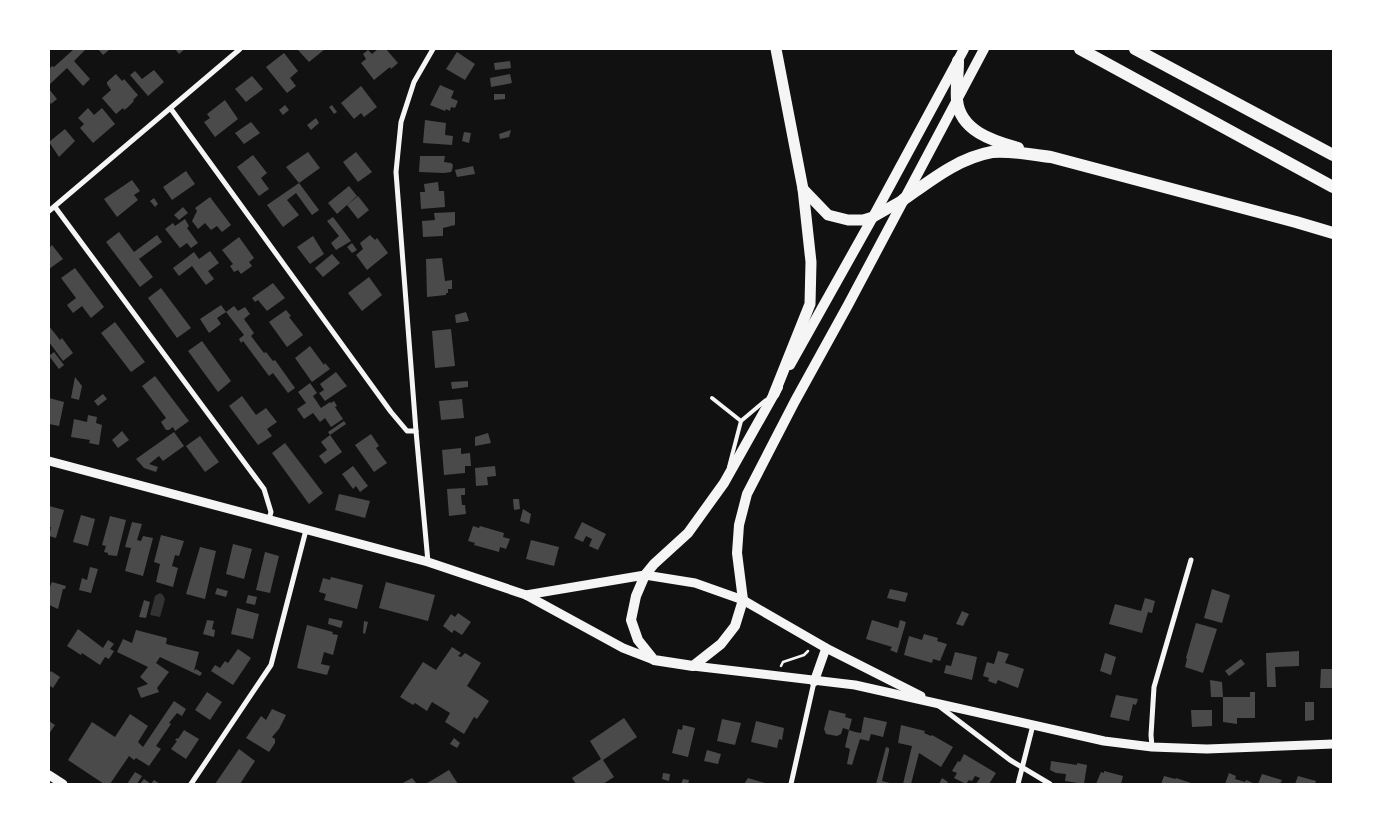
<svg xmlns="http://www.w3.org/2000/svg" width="1382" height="833" font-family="Literata,serif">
	<rect width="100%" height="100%" fill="#111"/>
	<path fill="#333" d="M160 593 163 595 165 599 160 617 150 615 155 596Z"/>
	<g fill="#4a4a4a">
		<path d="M74 49H86L74 61 90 79 83 86 67 68 49 85V69L52 66 54 67Z"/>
		<path d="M98 49H110L103 55Z"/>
		<path d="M175 49H185L179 54Z"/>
		<path d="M297 49H325L309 62Z"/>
		<path d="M378 49H386L398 63 391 69 390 67 374 80 361 63 366 59 363 54 368 50 372 54Z"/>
		<path d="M457 52 475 64 465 80 446 69Z"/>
		<path d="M284 53 298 71 290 78 296 86 287 93 266 67Z"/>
		<path d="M510 61 511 68 495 70 494 63Z"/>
		<path d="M154 70 164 82 148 96 130 75 135 71 142 79Z"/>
		<path d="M116 74 122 81 124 79 138 95 133 100 134 101 127 108 124 110 123 108 116 114 102 98 111 90 107 84V82Z"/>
		<path d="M510 74 512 83 491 87 490 78Z"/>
		<path d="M252 76 263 89 246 102 235 89Z"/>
		<path d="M440 85 454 91 451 98 458 101 455 108 451 107 450 111 446 109 445 111 430 105Z"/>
		<path d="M361 86 377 107 364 117 361 113 354 119 341 103Z"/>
		<path d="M49 89 57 99 51 104 49 101Z"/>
		<path d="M494 94H505V99L494 100Z"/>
		<path d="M225 100 238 119 215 137 204 122 210 118 207 114Z"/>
		<path d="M285 105 289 110 283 115 279 110Z"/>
		<path d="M332 105 337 112 334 114 329 107Z"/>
		<path d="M88 108 94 115 102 108 115 124 93 143 80 128 84 124 78 118Z"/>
		<path d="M316 118 319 123 311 130 307 125Z"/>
		<path d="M425 120 446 123 445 135 453 136 452 145 423 143Z"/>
		<path d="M251 122 260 133 244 144 235 133Z"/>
		<path d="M65 129 75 141 59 157 49 142Z"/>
		<path d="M511 130 509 137 500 139 499 134Z"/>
		<path d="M464 132 471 133 469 143 462 141Z"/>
		<path d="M308 152 320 168 299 183 286 167Z"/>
		<path d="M356 152 372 172 358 182 343 162Z"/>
		<path d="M253 155 267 173 261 178 269 189 259 196 237 167Z"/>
		<path d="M420 156H445L444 162 451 163 453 165 452 170 451 172 444 173 419 172Z"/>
		<path d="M473 166 475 174 457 177 455 170Z"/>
		<path d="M186 171 195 184 172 200 163 187Z"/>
		<path d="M132 180 140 191 134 195 138 200 117 217 104 199Z"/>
		<path d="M438 182 439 191H444L445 207 421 209 420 192H425L424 184Z"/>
		<path d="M299 183 319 210 312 215 296 193 287 200 299 215 283 227 267 205Z"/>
		<path d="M349 186 357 196 337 214 328 203Z"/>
		<path d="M358 196 369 210 358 219 347 205Z"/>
		<path d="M210 197 231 225 222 232 217 226 211 230 205 223 198 229 192 221 197 211 195 208Z"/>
		<path d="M154 198 158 204 155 207 150 201Z"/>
		<path d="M183 207 188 213 179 220 174 215Z"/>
		<path d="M455 212V225L443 228V236L423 237 422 221 435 220 434 213Z"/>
		<path d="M333 217 351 241 336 250 331 243 339 236 327 221Z"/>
		<path d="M185 219 189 226 187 228 198 243 191 248 187 243 180 248 165 229 173 223 175 226Z"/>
		<path d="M119 232 134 252 157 235 162 242 139 259 153 277 140 287 106 242Z"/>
		<path d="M370 235 375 240 377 238 388 253 367 270 356 255 363 249 360 243Z"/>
		<path d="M313 236 324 254 310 264 297 247Z"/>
		<path d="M239 237 254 258 249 262 252 266 241 274 238 270 234 272 230 266 233 264 222 250Z"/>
		<path d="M352 243 357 250 352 253 347 247Z"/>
		<path d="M52 245 63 259 49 269V248Z"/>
		<path d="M210 251 219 263 208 271 214 279 206 285 192 266 179 276 173 268 194 252 199 259Z"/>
		<path d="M332 254 340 263 323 277 315 268Z"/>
		<path d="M442 258 445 281 452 280V289H448V293H446V295L427 297 426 259Z"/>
		<path d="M75 268 104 307 91 318 82 306 73 313 67 305 76 298 61 278Z"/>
		<path d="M369 277 382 295 362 311 348 293Z"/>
		<path d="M273 283 285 298 267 311 258 300 255 302 252 298Z"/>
		<path d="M161 288 191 328 177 338 148 298Z"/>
		<path d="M221 305 226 312 217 318 221 324 209 333 200 319Z"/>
		<path d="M234 306 238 311 245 307 250 314 244 319 254 333 251 336 264 353 266 352 273 361 275 360 295 388 288 393 273 373 269 376 243 341 241 343 239 339 244 335 226 312Z"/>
		<path d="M286 310 291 316 289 317 303 335 287 347 269 322Z"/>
		<path d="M466 312 469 321 456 323 455 315Z"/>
		<path d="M115 322 145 362 131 372 101 333Z"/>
		<path d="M49 326 60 340 62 338 73 353 63 361 49 342Z"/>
		<path d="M451 329 455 366 435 368 432 331Z"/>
		<path d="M202 341 231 381 218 392 188 351Z"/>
		<path d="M310 346 324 365 325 363 330 369 312 382 295 358Z"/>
		<path d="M54 352 64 365 59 369 49 356Z"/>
		<path d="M336 372 347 386 325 401 319 393 324 390 320 384Z"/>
		<path d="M155 376 189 421 175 431 173 427 169 430H166L161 422 166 418 142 386Z"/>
		<path d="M75 377 82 386 79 400 71 398Z"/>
		<path d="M468 381V387L452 389 451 382Z"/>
		<path d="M310 383 317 393 313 396 321 408 330 402 331 403 334 401 337 406 335 407 343 419 331 427 325 418 320 422 313 413 304 419 297 409 306 403 298 392Z"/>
		<path d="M103 394 107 399 98 406 94 401Z"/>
		<path d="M242 396 256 415 266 408 277 422 267 429 272 436 258 445 229 406Z"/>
		<path d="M49 398 64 402 59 426 49 424Z"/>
		<path d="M462 399 464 418 441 420 439 401Z"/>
		<path d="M88 415 97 417 96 423 102 425 99 445 89 443 90 440 71 437 74 419 87 422Z"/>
		<path d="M344 421 346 424 330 435 342 452 325 464 319 456 327 450 321 442 330 435 328 432Z"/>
		<path d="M122 431 129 440 118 448 112 440Z"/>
		<path d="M174 432 184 446 163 461 159 456 149 464 158 467 156 472 144 468 136 459Z"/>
		<path d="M488 433 491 443 475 446V437Z"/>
		<path d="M371 434 379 446 376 448 387 463 374 472 355 445Z"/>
		<path d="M200 436 219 462 205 472 186 446Z"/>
		<path d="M285 443 323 493 309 504 272 453Z"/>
		<path d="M461 448V454L470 453 471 466H465V473L444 475 442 450Z"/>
		<path d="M353 466 368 486 360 492 356 486 353 489 342 474Z"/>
		<path d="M495 466 496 476 487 477 488 485 476 486 475 468Z"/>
		<path d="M465 488V495H461L462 505H465L466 514 449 516 447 489Z"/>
		<path d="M339 494 370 501 365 518 335 510Z"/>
		<path d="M513 499H519L520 509 514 510Z"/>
		<path d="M49 506 64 510 56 538 49 536 51 527H49Z"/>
		<path d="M523 509 531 514 529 524 520 521Z"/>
		<path d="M81 515 95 519 88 546 73 542Z"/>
		<path d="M110 516 126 520 117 556 108 555V553L104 552 106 546 102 545Z"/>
		<path d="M132 522 142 524 137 540 141 541 143 536 153 538 143 576 125 571 131 548 125 547Z"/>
		<path d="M582 522 606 534 598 550 589 546 592 539 586 536 583 542 574 538Z"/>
		<path d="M473 526 479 528 480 526 504 533 503 537 510 539 506 549 500 547 499 552 474 545 475 543 468 541Z"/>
		<path d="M161 535 184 541 179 556 175 555 172 566 178 568 173 587 156 582 160 564 154 562Z"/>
		<path d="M531 540 559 547 554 566 526 559Z"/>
		<path d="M233 544 252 549 244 579 226 574Z"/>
		<path d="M200 547 216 551 205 599 186 594Z"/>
		<path d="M265 552 279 556 270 593 256 590Z"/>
		<path d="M90 567 98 569 91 593 79 590 82 578 87 580Z"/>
		<path d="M331 577 363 585 357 609 324 600 326 594 319 592 323 578 330 580Z"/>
		<path d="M52 582 66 586 65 589H63L58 609 49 605V589Z"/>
		<path d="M386 582 435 595 428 621 379 608Z"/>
		<path d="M217 588 228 591 226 597 215 594Z"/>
		<path d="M890 589 908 593 905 602 887 598Z"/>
		<path d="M1212 589 1230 595 1222 623 1204 618Z"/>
		<path d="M248 595 257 597 255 605 246 603Z"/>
		<path d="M1145 598 1155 601 1152 613 1148 612 1142 633 1109 624 1115 604 1141 611Z"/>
		<path d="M144 600 150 602 146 618 139 617Z"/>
		<path d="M237 608 259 614 253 639 231 634Z"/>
		<path d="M962 611 969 614 963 626 956 624Z"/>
		<path d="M458 613 471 622 462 635 454 630 452 633 443 626 451 614 455 617Z"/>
		<path d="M329 618 343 621 341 628 328 624Z"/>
		<path d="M207 620 214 621 212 629 215 630 214 637 203 634Z"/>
		<path d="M872 620 898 628 900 620 906 622 897 653 890 650 892 647 866 639Z"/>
		<path d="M364 621 368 622 365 634 363 633Z"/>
		<path d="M1196 623 1217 629 1203 673 1185 667 1187 659 1186 658Z"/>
		<path d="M307 625 333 632 332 634 338 635 333 655 324 652 321 664 330 666 327 675 297 668Z"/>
		<path d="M78 629 103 648 108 640 114 644 110 649 114 651 109 659 105 657 100 665 82 653 81 655 67 646Z"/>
		<path d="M136 630 167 638 166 644 199 652 194 671 196 669 202 673 200 676 160 657 156 663 169 672 157 688 159 692 141 698 137 688 148 684 140 677 148 667 117 652 123 639 132 643Z"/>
		<path d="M924 634 938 638 937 641 947 644 940 661 933 659 932 663 904 655 909 636 922 640Z"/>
		<path d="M452 647 461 653 458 656 461 657 465 653 481 663 467 686 489 701 477 719 474 717 464 734 445 722 450 713 432 702 427 711 415 703 413 705 400 697 423 662 436 670Z"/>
		<path d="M238 649 251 658 233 685 211 671 215 665 220 668 225 661 228 663Z"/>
		<path d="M998 651 1009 654 1005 663 1024 669 1018 688 998 680 996 684 988 681 989 678 983 676 987 662 994 664Z"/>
		<path d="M1299 651V666L1275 667 1276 687H1267L1266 653Z"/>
		<path d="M955 652 977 657 972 680 944 673 946 665 951 666Z"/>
		<path d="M1105 653 1116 657 1111 675 1100 671Z"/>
		<path d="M1241 659 1245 664 1229 676 1225 671Z"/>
		<path d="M1321 669H1333V688H1320Z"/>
		<path d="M51 671 60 677 53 688 49 685V674Z"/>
		<path d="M1210 680 1222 682 1223 697H1211Z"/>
		<path d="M207 692 222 702 210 720 195 710Z"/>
		<path d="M1250 692H1255V718H1237V724L1223 722V697H1250Z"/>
		<path d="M1116 695 1138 699 1136 705 1133 704 1129 721 1110 717Z"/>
		<path d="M174 701 186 709 182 716 177 713 169 723 171 724 156 746 161 749 149 766 136 758 134 760 129 756 110 784H104L68 760 92 722 115 737 130 714 148 726 138 742 143 747Z"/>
		<path d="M1305 702H1314V720L1305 721Z"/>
		<path d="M272 709 286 715 279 729 272 737 275 739V743L269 752 246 738 261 716 266 720Z"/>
		<path d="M829 710 846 714 845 717 852 719 849 730 855 732 861 733 864 717 887 722 883 737 871 734 869 741 860 739 852 765 847 764 850 749 845 747 849 730 843 728 841 734 837 736 826 734 824 729Z"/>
		<path d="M1191 710H1212V726L1192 727Z"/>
		<path d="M624 718 637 737 603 760 614 777 603 784H576L572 778 601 759 590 741Z"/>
		<path d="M722 719 741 723 735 745 717 741Z"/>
		<path d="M49 721 55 725 49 734Z"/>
		<path d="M756 721 784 728 782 740 779 739 777 748 751 742Z"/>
		<path d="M683 725 695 728 688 757 672 753 678 729 682 730Z"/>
		<path d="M901 725 925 731 924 733 931 736 932 735 953 747 941 767 919 753 911 784H903L912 746 898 743Z"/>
		<path d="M184 730 199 739 186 759 171 749 177 741 175 740 177 738 178 739Z"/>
		<path d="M454 738 460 743 457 748 450 744Z"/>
		<path d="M886 747 889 748V751L882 781 894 784H876Z"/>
		<path d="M239 749 255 761 240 784H215Z"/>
		<path d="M707 750 721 754 718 764 704 761Z"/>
		<path d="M964 754 996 773 989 784H976L980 778 975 776 972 781 969 780 966 784 954 778 957 773 952 771 958 761 960 762Z"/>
		<path d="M1051 761 1077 765V763L1087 765 1084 784 1065 781 1066 774 1056 773 1050 770Z"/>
		<path d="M449 770 458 784H424L429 782Z"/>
		<path d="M1104 771 1123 776 1121 784H1096L1101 772 1104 773Z"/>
		<path d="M135 772 142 776 137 784H127Z"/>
		<path d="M663 773 670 774 669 781 662 779Z"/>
		<path d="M1229 773 1236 776 1235 779 1245 782 1246 780 1253 783V784H1225Z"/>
		<path d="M1262 774 1282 780 1280 784H1258Z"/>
		<path d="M1164 776 1175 779 1176 778 1194 784H1161Z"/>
		<path d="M1298 776 1316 781 1315 784H1295Z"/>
		<path d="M412 778 417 784H401Z"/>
		<path d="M748 778 765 783V784H744Z"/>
		<path d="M942 778 948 782 947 784H939Z"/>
		<path d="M144 779 151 784 154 780 160 784H140Z"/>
		<path d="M683 779 689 780 688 784H681Z"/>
	</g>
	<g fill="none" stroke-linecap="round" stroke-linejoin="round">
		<path stroke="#f5f5f5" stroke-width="2.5" d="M781 666 783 662 804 655 808 651"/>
		<g stroke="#f5f5f5" stroke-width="4">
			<path d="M712 398 741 421"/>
			<path d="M729 467 741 421 766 400"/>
		</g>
		<g stroke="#f5f5f5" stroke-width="5">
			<path d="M171 109 391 412 407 431H416"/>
			<path d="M55 207 264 489 271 512 269 519"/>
			<path d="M49 211 240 49"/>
			<path d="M428 562 416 431 396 172 401 122 414 82 433 49"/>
			<path d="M939 706 1010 760 1050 784"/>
			<path d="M1152 747 1151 735 1154 687 1191 560"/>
			<path d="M191 784 271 665 306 530"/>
			<path d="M791 784 814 682"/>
			<path d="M1018 784 1033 725"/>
		</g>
		<g stroke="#f5f5f5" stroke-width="9">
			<path d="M49 461 428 562 526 595 623 648 654 660"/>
			<path d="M526 595 645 575 695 583 743 600 826 648 921 696"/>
			<path d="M693 666 855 685 1104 741 1152 747 1207 749 1333 744"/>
			<path d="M814 682 826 648"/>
			<path d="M49 775 63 784"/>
		</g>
		<g stroke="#f5f5f5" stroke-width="10">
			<path d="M790 365 873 217 964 49"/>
			<path d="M778 387 724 483 688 533 654 564 645 575 636 596 631 620 638 640 654 660 693 666 721 644 735 626 743 600 737 553 739 525 747 494 795 401 848 305 984 49"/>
		</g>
		<g stroke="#f5f5f5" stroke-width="11">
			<path d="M803 189 828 215 848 220H863L873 217 903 200"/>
			<path d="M774 394 810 304 811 262 803 189 776 49"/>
		</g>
		<g stroke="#f5f5f5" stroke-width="12">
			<path d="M1080 49 1333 187"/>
			<path d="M1135 49 1333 155"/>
			<path d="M958 61C958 74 956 88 957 100 960 131 993 141 1018 148"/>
			<path d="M903 200C930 181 958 158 992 152 1011 150 1032 155 1051 157L1296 222 1333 233"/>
		</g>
	</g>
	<rect width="1382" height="833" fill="none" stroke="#ffffff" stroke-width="100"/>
</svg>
